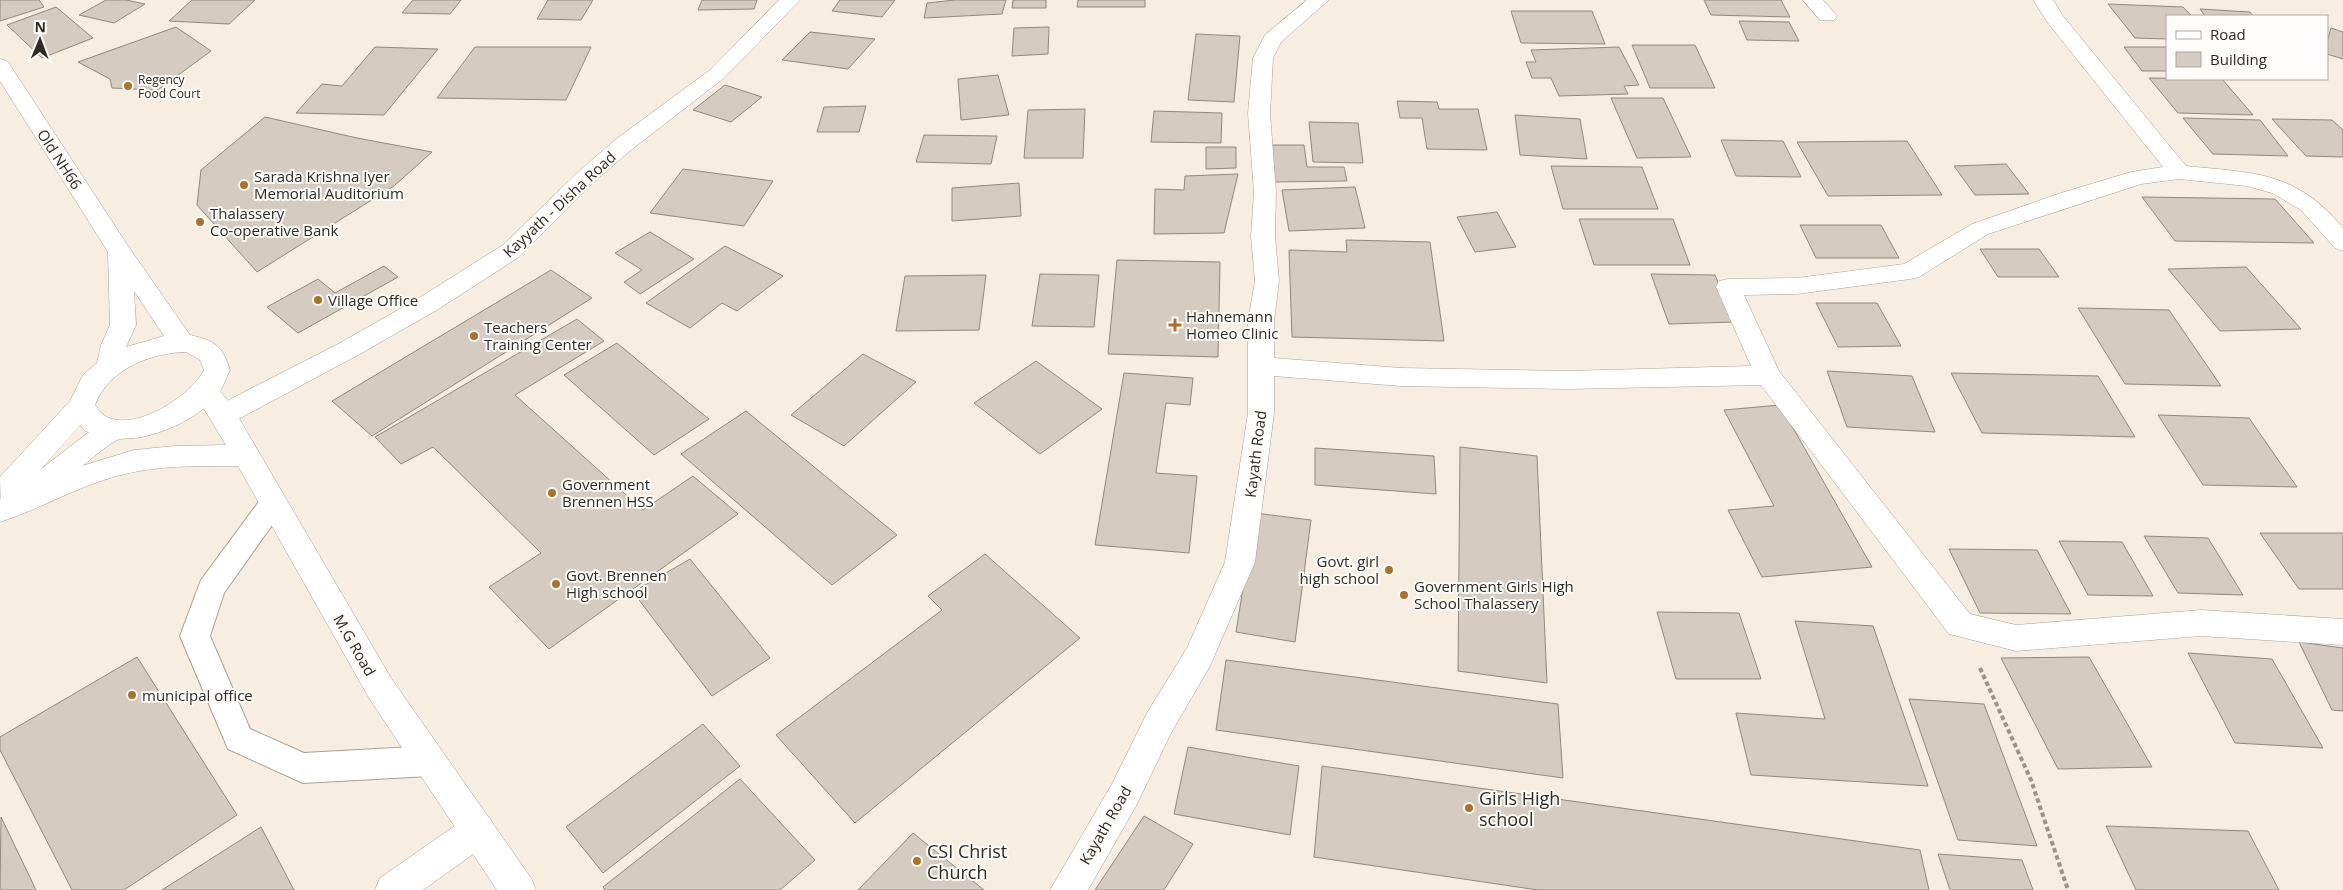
<svg xmlns="http://www.w3.org/2000/svg" width="2343" height="890" font-family="'Open Sans',sans-serif">
	<rect width="100%" height="100%" fill="#f8ede1"/>
	<g fill="#d6cbc0" stroke="#92887d">
		<path d="M0 0H39L44 7 0 21Z"/>
		<path d="M106 0H126L145 4 114 23 79 15Z"/>
		<path d="M192 0H255L229 24 169 21Z"/>
		<path d="M413 0H461L450 14 402 13Z"/>
		<path d="M548 0H593L581 20 537 19Z"/>
		<path d="M702 0H757L754 9 698 10Z"/>
		<path d="M840 0H895L882 17 832 11Z"/>
		<path d="M955 0H1006L1002 14 924 18 927 3Z"/>
		<path d="M1013 0H1046V8H1012Z"/>
		<path d="M1078 0H1145V7H1077Z"/>
		<path d="M1704 0H1781L1790 17 1711 15Z"/>
		<path d="M2108 4 2183 7 2192 16H2167V39L2135 38Z"/>
		<path d="M56 7 93 38 42 58 7 25Z"/>
		<path d="M2200 9 2250 12 2253 16H2205Z"/>
		<path d="M1511 11H1592L1605 44 1521 43Z"/>
		<path d="M1739 21 1789 22 1799 41 1747 40Z"/>
		<path d="M176 27 211 51 158 90 112 88 110 79 78 62Z"/>
		<path d="M1049 27 1048 54 1012 56 1014 28Z"/>
		<path d="M2331 28 2343 32V59L2327 54V42Z"/>
		<path d="M810 32 875 39 848 69 782 60Z"/>
		<path d="M1196 34 1240 36 1234 102 1188 100Z"/>
		<path d="M1632 45H1695L1715 88H1650Z"/>
		<path d="M375 47 438 49 384 115 296 113 322 84 342 86Z"/>
		<path d="M475 47H591L566 100 437 98Z"/>
		<path d="M1619 47 1639 85 1624 86 1628 94 1559 96 1551 78H1532L1526 62H1536L1531 50Z"/>
		<path d="M2124 47H2167V71H2142Z"/>
		<path d="M998 75 1009 115 961 120 958 79Z"/>
		<path d="M2149 78 2222 79 2253 115 2178 113Z"/>
		<path d="M725 85 762 97 731 122 693 110Z"/>
		<path d="M1611 98H1663L1691 157 1637 158Z"/>
		<path d="M1397 101 1437 102 1439 109H1478L1487 150 1427 149 1422 118H1400Z"/>
		<path d="M866 106 859 132H817L824 107Z"/>
		<path d="M1085 109 1083 158H1024L1028 110Z"/>
		<path d="M1154 111 1222 113 1221 143 1151 142Z"/>
		<path d="M1515 115 1580 119 1587 159 1520 155Z"/>
		<path d="M265 117 357 138 432 152 394 186 257 272 197 205 201 170Z"/>
		<path d="M2183 118 2260 120 2288 156 2213 154Z"/>
		<path d="M2272 119 2332 120 2343 130V157L2306 156Z"/>
		<path d="M1309 122 1358 123 1363 163 1313 162Z"/>
		<path d="M924 135 997 136 991 164 916 162Z"/>
		<path d="M1721 140 1783 141 1801 177 1736 176Z"/>
		<path d="M1907 141 1942 195 1828 196 1797 142Z"/>
		<path d="M1270 145H1304L1307 167H1344L1347 181 1274 182Z"/>
		<path d="M1206 147H1236V168L1206 169Z"/>
		<path d="M2006 164 2029 194 1975 195 1954 166Z"/>
		<path d="M1551 166 1642 167 1658 209H1563Z"/>
		<path d="M683 169 773 181 744 226 650 213Z"/>
		<path d="M1238 174 1224 233 1154 234 1155 189 1184 190 1185 176Z"/>
		<path d="M1019 183 1021 216 952 221V188Z"/>
		<path d="M1355 187 1365 228 1289 231 1282 190Z"/>
		<path d="M2142 197 2275 199 2314 243 2175 241Z"/>
		<path d="M1497 212 1516 247 1475 252 1457 217Z"/>
		<path d="M1579 219H1673L1690 265H1594Z"/>
		<path d="M1800 225H1881L1899 258H1816Z"/>
		<path d="M650 232 694 259 640 294 624 282 642 270 615 253Z"/>
		<path d="M1346 240 1430 242 1444 341 1292 337 1289 250 1347 252Z"/>
		<path d="M725 246 783 276 737 311 722 303 690 328 646 303Z"/>
		<path d="M1980 249H2039L2059 277H1998Z"/>
		<path d="M1117 260 1220 262 1218 357 1108 354Z"/>
		<path d="M384 266 398 277 298 333 267 307 318 279 335 293Z"/>
		<path d="M2246 267 2301 329 2220 331 2168 269Z"/>
		<path d="M551 270 592 298 372 436 332 401Z"/>
		<path d="M1040 274 1099 275 1094 327 1032 326Z"/>
		<path d="M1651 274 1715 275 1735 322 1669 324Z"/>
		<path d="M986 275 979 330 896 331 905 276Z"/>
		<path d="M1816 303H1877L1901 346 1838 347Z"/>
		<path d="M2078 308 2169 310 2221 386 2125 384Z"/>
		<path d="M577 319 604 341 515 395 643 510 693 476 738 514 549 649 489 587 541 553 433 447 401 464 375 437Z"/>
		<path d="M617 343 689 403 709 419 654 455 564 375Z"/>
		<path d="M863 354 916 382 844 446 791 415Z"/>
		<path d="M1036 361 1102 409 1040 454 974 403Z"/>
		<path d="M1827 371 1912 376 1935 432 1847 427Z"/>
		<path d="M1124 373 1193 378 1190 405 1166 403 1156 473 1197 476 1189 553 1095 545Z"/>
		<path d="M1951 373 2098 376 2135 437 1982 433Z"/>
		<path d="M1780 405 1872 567 1762 577 1728 510 1774 506 1724 410Z"/>
		<path d="M746 411 897 535 832 585 681 454Z"/>
		<path d="M2158 415 2249 418 2297 487 2203 485Z"/>
		<path d="M1460 447 1537 456 1547 683 1458 671Z"/>
		<path d="M1315 448 1434 456 1436 494 1315 485Z"/>
		<path d="M1255 513 1311 520 1295 642 1236 632Z"/>
		<path d="M2260 533H2343V589H2299Z"/>
		<path d="M2144 536 2208 538 2243 595 2178 593Z"/>
		<path d="M2059 541 2122 542 2153 596 2088 595Z"/>
		<path d="M1949 549 2037 550 2071 614 1980 613Z"/>
		<path d="M985 554 1080 638 855 823 776 735 942 610 928 596Z"/>
		<path d="M690 559 770 658 712 696 633 592Z"/>
		<path d="M1657 612 1739 613 1761 679H1676Z"/>
		<path d="M1795 621 1873 626 1928 786 1751 775 1736 713 1825 719Z"/>
		<path d="M2299 642 2343 648V711L2332 710Z"/>
		<path d="M2188 653 2272 659 2323 748 2235 743Z"/>
		<path d="M137 657 237 815 124 890H72L0 750V737Z"/>
		<path d="M2089 657 2152 767 2058 769 2001 658Z"/>
		<path d="M1226 660 1558 704 1563 778 1216 730Z"/>
		<path d="M1909 699 1984 704 2037 846 1958 840Z"/>
		<path d="M703 724 740 766 603 873 566 827Z"/>
		<path d="M1188 747 1299 766 1290 835 1174 814Z"/>
		<path d="M1322 766 1920 850 1929 890H1538L1314 857Z"/>
		<path d="M740 779 815 860 780 890H605L603 887Z"/>
		<path d="M1144 816 1193 844 1164 890H1095Z"/>
		<path d="M1 817 36 890H0Z"/>
		<path d="M2106 826 2248 831 2279 890H2136Z"/>
		<path d="M261 827 294 890H162Z"/>
		<path d="M913 833 984 890H858Z"/>
		<path d="M1938 854 2022 860 2033 890H1950Z"/>
	</g>
	<g fill="none" stroke-linecap="round" stroke-linejoin="round">
		<defs>
			<path id="service" d="M273 493 283 496 287 504 224 593 210 636 250 729 304 753 430 746 441 751 446 761 441 771 430 776 303 783 228 749 180 636 201 580 263 496Z"/>
			<g id="minor">
				<path d="M779 0H800L724 78 631 150 594 182 519 257 437 310 358 355 233 422 223 425 213 422 210 415 213 408 340 343 419 298 503 245 578 172 615 140 710 70Z"/>
				<path d="M1307 0H1329L1281 42 1273 58 1270 113 1276 192 1275 236 1279 281 1274 321V358L1401 368 1568 371 1751 366 1716 287 1719 281 1728 279 1797 278 1904 264 1972 224 2061 193 2131 172 2163 167 2048 23 2033 0H2053L2063 16 2186 166C2254 173 2296 171 2343 228V251L2335 248 2301 210 2272 193 2247 186 2179 179 2141 184 1988 234 1919 277 1910 279 1797 294 1744 295 1779 371 1970 614 2016 625 2201 610 2343 619V645L2201 636 2016 651 1949 634 1761 385 1568 389 1401 386 1274 376V413L1255 562 1210 666 1171 733 1136 806 1088 890H1050L1112 784 1147 713 1187 648 1225 562 1248 413V321L1255 281 1251 236 1254 192 1248 113 1253 58 1265 35Z"/>
				<path d="M1803 0H1823L1837 16 1834 20H1820Z"/>
				<path d="M478 813 490 818 495 830 490 842 423 890H375L380 878 466 818Z"/>
			</g>
			<path id="secondary" d="M206 381 215 384 233 408 391 678 531 878 536 890H497L369 698 238 466C197 466 156 465 117 476 76 487 40 509 0 522V499L72 469 134 450 175 446 226 445 193 391 197 384Z"/>
			<path id="primary" d="M0 59 7 61 10 65 128 246 190 335C215 341 222 345 230 370 226 378 223 388 218 394 200 417 169 431 142 437 134 439 122 437 115 441 77 466 46 504 1 518L0 477 70 401 83 375 97 363 101 345 110 325 108 252 0 81ZM134 291 164 336 126 347 136 325ZM186 352 200 360 204 370C191 396 134 433 105 416 101 414 98 408 95 405 109 369 150 353 186 352ZM80 425 85 431 89 432 40 470Z"/>
		</defs>
		<use href="#service" stroke="#aba096" stroke-width="2"/>
		<use href="#minor" stroke="#aba096" stroke-width="1"/>
		<use href="#secondary" stroke="#aba096" stroke-width="1"/>
		<use href="#primary" stroke="#aba096" stroke-width="1"/>
		<path stroke="#9b938b" stroke-width="4" stroke-dasharray="4.5 3" stroke-linecap="butt" d="M1980 668 2031 780 2068 890"/>
		<use href="#service" fill="#fff" fill-rule="evenodd"/>
		<use href="#minor" fill="#fff" fill-rule="evenodd"/>
		<use href="#secondary" fill="#fff" fill-rule="evenodd"/>
		<use href="#primary" fill="#fff" fill-rule="evenodd"/>
	</g>
	<g fill="#a9722e" stroke="#fefcf9" stroke-width="2">
		<circle cx="128" cy="86" r="5"/>
		<circle cx="244" cy="185" r="5"/>
		<circle cx="200" cy="222" r="5"/>
		<circle cx="318" cy="300" r="5"/>
		<path d="M1172.5 317.5h5v5h5v5h-5v5h-5v-5h-5v-5h5z"/>
		<circle cx="474" cy="336" r="5"/>
		<circle cx="552" cy="493" r="5"/>
		<circle cx="1389" cy="570" r="5"/>
		<circle cx="556" cy="584" r="5"/>
		<circle cx="1404" cy="595" r="5"/>
		<circle cx="132" cy="695" r="5"/>
		<circle cx="1469" cy="808" r="5"/>
		<circle cx="917" cy="861" r="5"/>
	</g>
	<g text-anchor="middle" dominant-baseline="central" stroke-width="4" stroke-linejoin="round" paint-order="stroke">
		<g font-size="12" fill="#2e2a26" stroke="#fefcf9" text-anchor="start">
			<text x="138" y="79">Regency<tspan x="138" dy="14">Food Court</tspan></text>
		</g>
		<g font-size="15" fill="#2e2a26" stroke="#fefcf9">
			<text transform="translate(60 159) rotate(57)">Old NH66</text>
			<text transform="translate(559 204) rotate(-43)">Kayyath - Disha Road</text>
			<text transform="translate(1255 454) rotate(-83)">Kayath Road</text>
			<text transform="translate(355 645) rotate(60)">M.G Road</text>
			<text transform="translate(1105 825) rotate(-60)">Kayath Road</text>
		</g>
		<g font-size="15" fill="#2e2a26" stroke="#fefcf9" text-anchor="start">
			<text x="254" y="176">Sarada Krishna Iyer<tspan x="254" dy="17">Memorial Auditorium</tspan></text>
			<text x="210" y="213">Thalassery<tspan x="210" dy="17">Co-operative Bank</tspan></text>
			<text x="328" y="300">Village Office</text>
			<text x="1186" y="316">Hahnemann<tspan x="1186" dy="17">Homeo Clinic</tspan></text>
			<text x="484" y="327">Teachers<tspan x="484" dy="17">Training Center</tspan></text>
			<text x="562" y="484">Government<tspan x="562" dy="17">Brennen HSS</tspan></text>
			<text x="1379" y="561" text-anchor="end">Govt. girl<tspan x="1379" dy="17">high school</tspan></text>
			<text x="566" y="575">Govt. Brennen<tspan x="566" dy="17">High school</tspan></text>
			<text x="1414" y="586">Government Girls High<tspan x="1414" dy="17">School Thalassery</tspan></text>
			<text x="142" y="695">municipal office</text>
		</g>
		<g font-size="18" fill="#2e2a26" stroke="#fefcf9" text-anchor="start">
			<text x="1479" y="798">Girls High<tspan x="1479" dy="21">school</tspan></text>
			<text x="927" y="851">CSI Christ<tspan x="927" dy="21">Church</tspan></text>
		</g>
	</g>
	<rect x="2166" y="15" width="162" height="65" fill="#fefcf9" stroke="#aba8a5"/>
	<rect x="2176" y="31" width="25" height="8" fill="#ffffff" stroke="#aba8a5"/>
	<text x="2210" y="40" font-size="15" fill="#2e2a26">Road</text>
	<rect x="2176" y="52" width="25" height="15" fill="#d6cbc0" stroke="#aba8a5"/>
	<text x="2210" y="65" font-size="15" fill="#2e2a26">Building</text>
	<g transform="translate(40 40) rotate(1)" stroke="#fefcf9" stroke-width="4" paint-order="stroke">
	<path d="M0-4L9 19L0 12L-9 19Z" fill="#2e2a26"/>
	<text y="-8" font-size="14" font-weight="bold" text-anchor="middle" fill="#2e2a26">N</text>
	</g>
</svg>
